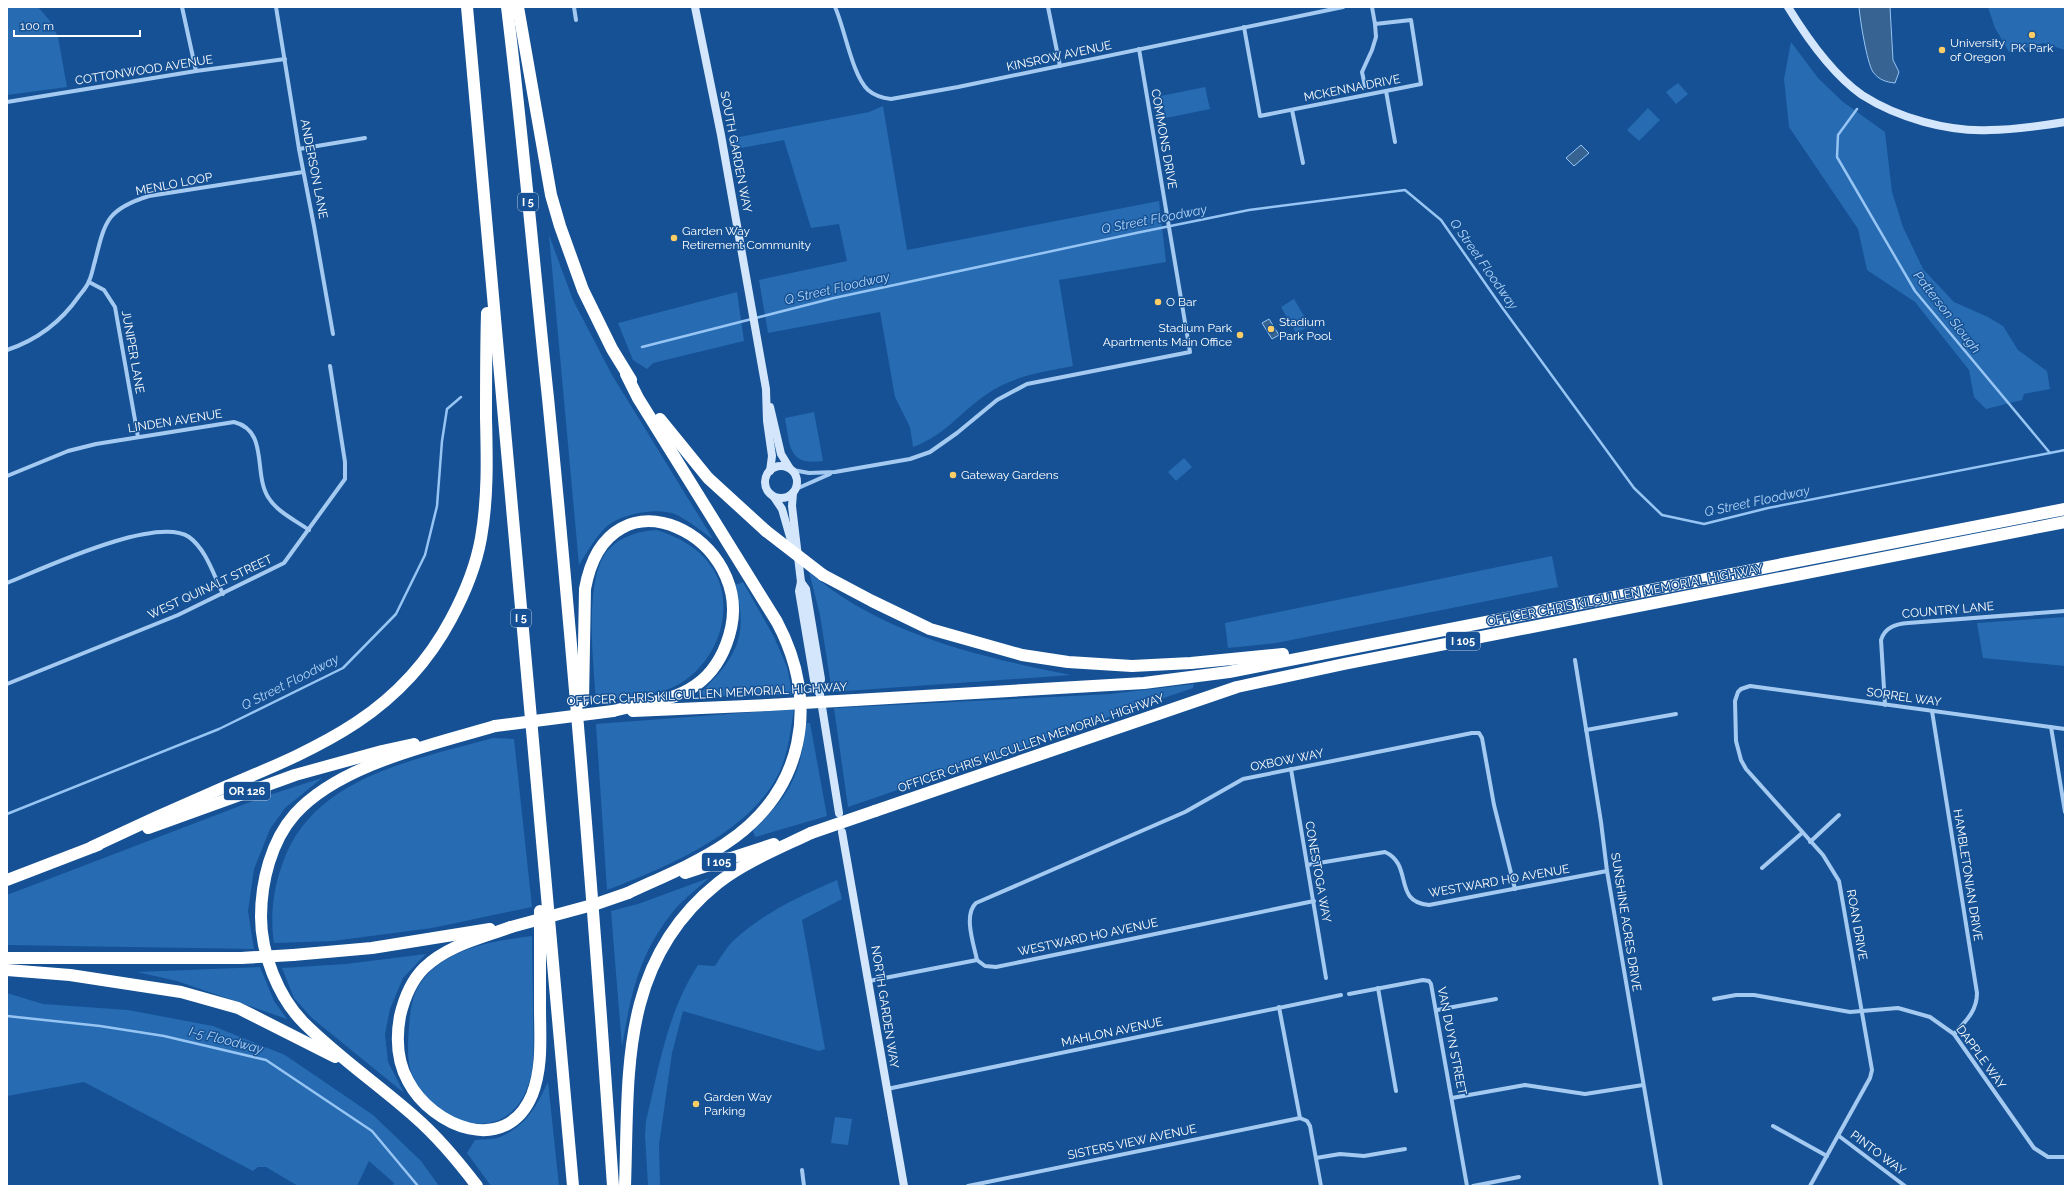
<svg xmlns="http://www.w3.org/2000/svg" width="2072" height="1193" font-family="Raleway,sans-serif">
	<rect width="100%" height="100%" fill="#155194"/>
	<g fill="#276bb2">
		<path d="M7 7H38L50 21 58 37 67 87 7 95Z"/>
		<path d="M1988 7H2065V50L2043 43 2009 52 1995 28Z"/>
		<path d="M1791 42 1818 78 1843 102 1885 132 1892 192 1903 227 1923 269 1954 302 1988 317 2003 326 2018 350 2047 371 2050 389 2024 394 2022 400 1986 409 1974 397 1969 370 1915 302 1867 270 1858 229 1789 127 1784 79Z"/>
		<path d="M1678 83 1688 94 1676 104 1666 92Z"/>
		<path d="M1205 87 1210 109 1166 118 1161 96Z"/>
		<path d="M883 106 907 250 1159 201 1166 262 1059 280 1073 366C1042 372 1013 376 987 394 959 413 946 435 913 447L910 427 895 397 880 312 768 333 759 280 847 261 839 224 811 228 784 140 736 149 734 138 869 112Z"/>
		<path d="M1648 108 1660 120 1639 141 1627 130Z"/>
		<path d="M549 235 573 300 612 375 713 539C701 531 689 521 677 515 659 506 620 514 606 527 595 538 587 552 579 565Z"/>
		<path d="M737 292 744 341 653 363 647 369 633 360 618 323Z"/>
		<path d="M1294 299 1310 326 1296 333 1281 307Z"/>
		<path d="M814 412 823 461C788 466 790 446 785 418Z"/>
		<path d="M1184 458 1192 467 1176 481 1168 472Z"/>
		<path d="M657 530C680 538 700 548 713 569 739 611 714 670 671 688 652 696 617 698 596 701 594 664 583 578 608 550 621 536 639 531 657 530Z"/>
		<path d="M1552 556 1558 587 1276 643 1228 648 1225 623Z"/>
		<path d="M809 572C820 580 830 589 841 596 910 641 991 659 1071 675L832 692 820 615Z"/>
		<path d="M743 582 774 637 787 667 793 695 703 696 701 692C737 657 749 635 735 585Z"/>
		<path d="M2065 617V666L1983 658 1977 623Z"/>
		<path d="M1194 684 1193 688 848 807 834 708 1110 694Z"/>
		<path d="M794 709C791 727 789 746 783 763 760 829 667 867 607 890L596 724Z"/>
		<path d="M806 723H810L827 816 755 837 753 831C790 794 801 776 806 723Z"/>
		<path d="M493 738 514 739 532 907 432 928 333 941 274 943C270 917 273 890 282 865 311 777 414 760 493 738Z"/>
		<path d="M322 778 285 808 270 829 254 869 248 911 254 949 7 945V895L263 797Z"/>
		<path d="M709 878C698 888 685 898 675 909 639 953 631 993 622 1047L611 911 638 904Z"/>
		<path d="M837 880 842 899 802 920 825 1049 819 1051 683 1011 672 1053 659 1145 660 1186H648L645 1135 646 1121C659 1067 667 1013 698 965L715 966C720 958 726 948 733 941 763 913 800 896 837 880Z"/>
		<path d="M532 936C532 963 533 990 533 1018 533 1041 536 1064 528 1086 505 1151 426 1123 410 1069 407 1056 408 1040 409 1027 410 1015 411 1002 416 991 436 950 491 941 532 936Z"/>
		<path d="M426 954 403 978 390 1009 385 1034 388 1062 404 1093 312 1018 294 998 282 968 346 964Z"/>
		<path d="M260 967 274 1001 287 1019 177 981 137 972Z"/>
		<path d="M7 993 43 1004 128 1010 213 1026 285 1055 373 1115 421 1161 439 1186H392L394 1183 369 1161 357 1186H298L266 1167H258L253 1171 84 1082 7 1096Z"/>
		<path d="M548 1082 559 1186H491L467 1153 475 1140C483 1139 493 1140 500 1137 527 1125 536 1107 548 1082Z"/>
		<path d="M835 1117 852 1119 848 1145 831 1143Z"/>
	</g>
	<g fill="#376393" stroke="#96c5f4">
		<path d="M1859 7H1890L1893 60 1899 72 1895 83C1886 82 1879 80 1873 72 1867 63 1860 20 1859 7Z"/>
		<path d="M1581 145 1589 153 1574 166 1566 158Z"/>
		<path d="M1269 319 1279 335 1272 339 1262 323Z"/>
	</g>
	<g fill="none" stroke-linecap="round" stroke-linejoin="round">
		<g stroke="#96c5f4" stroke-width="2.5">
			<path d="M1857 109 1838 135 1837 157 1915 291 2050 453"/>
			<path d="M642 347 834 298 1136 233 1249 210 1405 190 1441 220 1501 306 1634 488 1662 515 1704 524 1768 508 2065 450"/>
			<path d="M7 814 219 729 343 668 396 614 425 555 437 506 442 441 447 409 461 397"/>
			<path d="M7 1016 100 1026 164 1036 266 1060 372 1131 418 1186"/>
		</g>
		<g stroke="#a4caf1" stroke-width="4">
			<path d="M182 7 196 71"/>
			<path d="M276 7 299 149 314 226 333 334"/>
			<path d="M574 7 576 20"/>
			<path d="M835 7C845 29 852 75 868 90 875 96 882 98 891 99L958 87 1343 7"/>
			<path d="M1048 7 1060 66"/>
			<path d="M1244 27 1260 116 1421 84 1411 20 1375 24 1372 7"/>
			<path d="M1365 86 1362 72 1372 50 1376 37 1375 24"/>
			<path d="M1386 91 1395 142"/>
			<path d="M7 102 196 71 285 59"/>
			<path d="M1292 110 1303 163"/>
			<path d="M299 149 365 138"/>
			<path d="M89 282 104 290 115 307 138 437"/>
			<path d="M7 350C37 340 61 322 79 296 82 292 87 287 89 281 92 275 93 267 95 261 105 221 107 209 149 196L303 172"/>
			<path d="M793 470 809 473 835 472 910 459 930 452 957 433 997 400 1027 384 1190 352 1139 49"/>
			<path d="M7 476 68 451 96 444 234 422C269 431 253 472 268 497 277 512 295 520 309 530"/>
			<path d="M796 489 830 474"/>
			<path d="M7 583C42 569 156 515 189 537 206 549 214 576 223 594"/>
			<path d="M1575 660 1601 822 1607 871 1661 1186"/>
			<path d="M7 684 178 615 284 563 345 479V462L330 366"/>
			<path d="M1885 705 1881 640C1885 627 1896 624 1908 623L2065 611"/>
			<path d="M1932 711 1977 993C1977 1011 1966 1021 1954 1034"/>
			<path d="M2051 727 2065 812"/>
			<path d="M1586 730 1676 714"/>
			<path d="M1291 769 1326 978"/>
			<path d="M1810 842 1839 815"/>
			<path d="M1307 865 1385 852C1414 865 1392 902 1429 905L1607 871"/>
			<path d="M1762 868 1802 833"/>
			<path d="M977 960C974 945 963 915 976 903L1185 812 1243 779 1472 733H1479L1482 738 1494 805 1515 889"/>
			<path d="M869 981 977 960 985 966 996 967 1314 901"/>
			<path d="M1378 988 1396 1091"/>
			<path d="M1349 994 1423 980 1429 981 1431 984 1467 1186"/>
			<path d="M1714 999 1736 995H1754L1850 1012 1898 1008 1930 1017 1954 1034 2034 1148 2048 1157H2065"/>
			<path d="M1279 1007 1300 1118"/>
			<path d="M1437 1010 1496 999"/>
			<path d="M887 1089 1341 995"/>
			<path d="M1452 1098 1525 1085 1585 1094 1643 1085"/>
			<path d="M1773 1126 1827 1156"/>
			<path d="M1839 1136 1905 1186"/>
			<path d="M1316 1158 1340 1154 1364 1156 1405 1149"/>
			<path d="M802 1170 804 1186"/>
			<path d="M968 1186 1300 1118 1307 1121 1310 1126 1321 1186"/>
			<path d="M1473 1186 1519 1177"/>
			<path d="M1810 1186 1870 1078 1872 1070 1839 881 1823 855 1746 769 1741 760 1736 741 1735 701 1738 692 1741 689 1750 686 2065 729"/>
		</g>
		<g stroke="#d3e6fc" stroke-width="8">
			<path d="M695 7 721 135 766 389 767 421 772 456 770 471"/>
			<path d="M1788 7C1807 38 1832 74 1862 95 1898 118 1948 132 1990 130 2015 130 2040 126 2065 122"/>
			<path d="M770 407 781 454 789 467"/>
			<circle cx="781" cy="482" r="16"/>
			<path d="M793 493 792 506 801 582 799 591 814 680 820 695"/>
			<path d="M774 497 782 509 794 551"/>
			<path d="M801 582 806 589 821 679 820 692"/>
			<path d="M822 707 839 813"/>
			<path d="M842 832 904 1186"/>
		</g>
		<g stroke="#fff" stroke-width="12">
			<path d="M467 7 573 1186"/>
			<path d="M507 7C523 137 534 267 548 398 574 660 595 923 613 1186"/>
			<path d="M518 7 551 195 560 226 583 290 612 349 631 380"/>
			<path d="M626 374 638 398 777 622C820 703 805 791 725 844 695 864 660 878 628 893"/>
			<path d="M660 419 708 478 766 531"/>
			<path d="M823 575 872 601 930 629 1022 655 1068 662 1132 666 1191 663 1283 654"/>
			<path d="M855 700 1144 683 1229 672 2065 509"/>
			<path d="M583 701 585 589C608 460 759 538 729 636 723 656 713 673 696 685 673 702 639 704 613 711"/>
			<path d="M633 711 768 705"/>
			<path d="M875 811 1237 687 1344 664 2065 522"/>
			<path d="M148 828 295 775 382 751 414 744"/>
			<path d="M92 847C134 827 176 808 218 790 315 749 399 717 451 619 465 593 476 566 481 538 488 498 487 458 486 418 486 383 486 348 487 313"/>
			<path d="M685 873 774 844"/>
			<path d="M7 880 98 845"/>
			<path d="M511 927C481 938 448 945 424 968 412 980 404 999 400 1016 396 1038 397 1061 408 1081 432 1127 506 1157 532 1095 543 1067 540 1037 540 1008 540 975 540 943 540 911"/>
			<path d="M293 955 372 948 490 929"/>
			<path d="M7 958H241"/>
			<path d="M7 970 70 975 181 992 238 1008 335 1057"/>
			<path d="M477 1186C458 1161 438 1137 415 1117 379 1085 338 1057 304 1023 278 997 261 953 261 917 261 882 271 841 295 814 340 764 432 745 495 726"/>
			<path d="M625 1186C629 1072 619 962 718 883 745 862 780 848 811 833"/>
		</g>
		<g stroke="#fff" stroke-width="12">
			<path d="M766 531 823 575"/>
			<path d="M768 705 855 700"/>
			<path d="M495 726 613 711"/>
			<path d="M811 833 875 811"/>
			<path d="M511 927 596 904 628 893"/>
			<path d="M241 958 293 955"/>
		</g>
	</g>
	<g fill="#ffcd65" stroke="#155194" stroke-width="1.5">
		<circle cx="2032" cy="35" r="4"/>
		<circle cx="1942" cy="50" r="4"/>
		<circle cx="674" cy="238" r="4"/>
		<circle cx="1158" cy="302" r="4"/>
		<circle cx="1271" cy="329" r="4"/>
		<circle cx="1240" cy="335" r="4"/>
		<circle cx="953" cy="475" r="4"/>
		<circle cx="696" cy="1104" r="4"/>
	</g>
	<g text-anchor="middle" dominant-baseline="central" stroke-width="3" stroke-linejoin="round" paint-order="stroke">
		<g fill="#155194" stroke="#b9cbdf" stroke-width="1">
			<rect x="518" y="193" width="20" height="18" rx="3"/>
			<rect x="511" y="609" width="20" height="18" rx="3"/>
			<rect x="1446" y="632" width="34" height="18" rx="3"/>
			<rect x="224" y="782" width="46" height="18" rx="3"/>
			<rect x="702" y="853" width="34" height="18" rx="3"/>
		</g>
		<g font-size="11" font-weight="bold" fill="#fff">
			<text x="528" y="202">I 5</text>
			<text x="521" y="618">I 5</text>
			<text x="1463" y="641">I 105</text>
			<text x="247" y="791">OR 126</text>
			<text x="719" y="862">I 105</text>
		</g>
		<g font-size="12" fill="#fff" stroke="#155194" text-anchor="start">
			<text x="1950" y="43">University<tspan x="1950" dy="14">of Oregon</tspan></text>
			<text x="2032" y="48" text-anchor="middle">PK Park</text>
			<text x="682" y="231">Garden Way<tspan x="682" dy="14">Retirement Community</tspan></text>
			<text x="1166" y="302">O Bar</text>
			<text x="1279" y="322">Stadium<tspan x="1279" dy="14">Park Pool</tspan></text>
			<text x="1232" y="328" text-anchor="end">Stadium Park<tspan x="1232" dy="14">Apartments Main Office</tspan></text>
			<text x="961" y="475">Gateway Gardens</text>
			<text x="704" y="1097">Garden Way<tspan x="704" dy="14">Parking</tspan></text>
		</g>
		<g font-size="12" fill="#fff" stroke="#155194">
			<text transform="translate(1059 56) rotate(-12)">KINSROW AVENUE</text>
			<text transform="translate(144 70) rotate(-9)">COTTONWOOD AVENUE</text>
			<text transform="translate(1352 88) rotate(-11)">MCKENNA DRIVE</text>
			<text transform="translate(1164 139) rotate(80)">COMMONS DRIVE</text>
			<text transform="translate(736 152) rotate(79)">SOUTH GARDEN WAY</text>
			<text transform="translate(314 169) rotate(79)">ANDERSON LANE</text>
			<text transform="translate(174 184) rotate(-11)">MENLO LOOP</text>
			<text transform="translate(133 352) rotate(80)">JUNIPER LANE</text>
			<text transform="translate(175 421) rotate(-9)">LINDEN AVENUE</text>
			<text transform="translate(210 587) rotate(-25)">WEST QUINALT STREET</text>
			<text transform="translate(1625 595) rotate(-11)">OFFICER CHRIS KILCULLEN MEMORIAL HIGHWAY</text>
			<text transform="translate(1948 610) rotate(-5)">COUNTRY LANE</text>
			<text transform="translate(707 694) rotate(-3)">OFFICER CHRIS KILCULLEN MEMORIAL HIGHWAY</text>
			<text transform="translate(1904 697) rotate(8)">SORREL WAY</text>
			<text transform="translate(1031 743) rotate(-19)">OFFICER CHRIS KILCULLEN MEMORIAL HIGHWAY</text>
			<text transform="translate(1287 760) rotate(-11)">OXBOW WAY</text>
			<text transform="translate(1318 872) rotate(80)">CONESTOGA WAY</text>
			<text transform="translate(1968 875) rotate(81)">HAMBLETONIAN DRIVE</text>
			<text transform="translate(1499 881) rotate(-10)">WESTWARD HO AVENUE</text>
			<text transform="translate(1626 922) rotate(81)">SUNSHINE ACRES DRIVE</text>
			<text transform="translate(1857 925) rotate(80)">ROAN DRIVE</text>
			<text transform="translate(1088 937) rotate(-12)">WESTWARD HO AVENUE</text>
			<text transform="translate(885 1007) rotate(81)">NORTH GARDEN WAY</text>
			<text transform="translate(1112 1032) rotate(-12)">MAHLON AVENUE</text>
			<text transform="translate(1452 1041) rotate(79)">VAN DUYN STREET</text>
			<text transform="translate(1981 1057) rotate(54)">DAPPLE WAY</text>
			<text transform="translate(1132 1142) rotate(-12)">SISTERS VIEW AVENUE</text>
			<text transform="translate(1878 1153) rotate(37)">PINTO WAY</text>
		</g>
		<g font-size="13" font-style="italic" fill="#b0d4f8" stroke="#155194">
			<text transform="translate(1154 219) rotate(-11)">Q Street Floodway</text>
			<text transform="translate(1484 264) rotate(55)">Q Street Floodway</text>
			<text transform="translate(837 288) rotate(-13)">Q Street Floodway</text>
			<text transform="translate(1947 312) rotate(52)">Patterson Slough</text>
			<text transform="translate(1757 501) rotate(-12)">Q Street Floodway</text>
			<text transform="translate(290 682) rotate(-27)">Q Street Floodway</text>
			<text transform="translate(226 1040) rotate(14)">I-5 Floodway</text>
		</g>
	</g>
	<rect width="2072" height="1193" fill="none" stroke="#ffffff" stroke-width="16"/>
	<path d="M14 30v6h126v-6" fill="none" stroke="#ffffff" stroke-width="2"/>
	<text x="20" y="30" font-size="12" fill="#ffffff" stroke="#155194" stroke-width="3" paint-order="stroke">100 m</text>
</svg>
